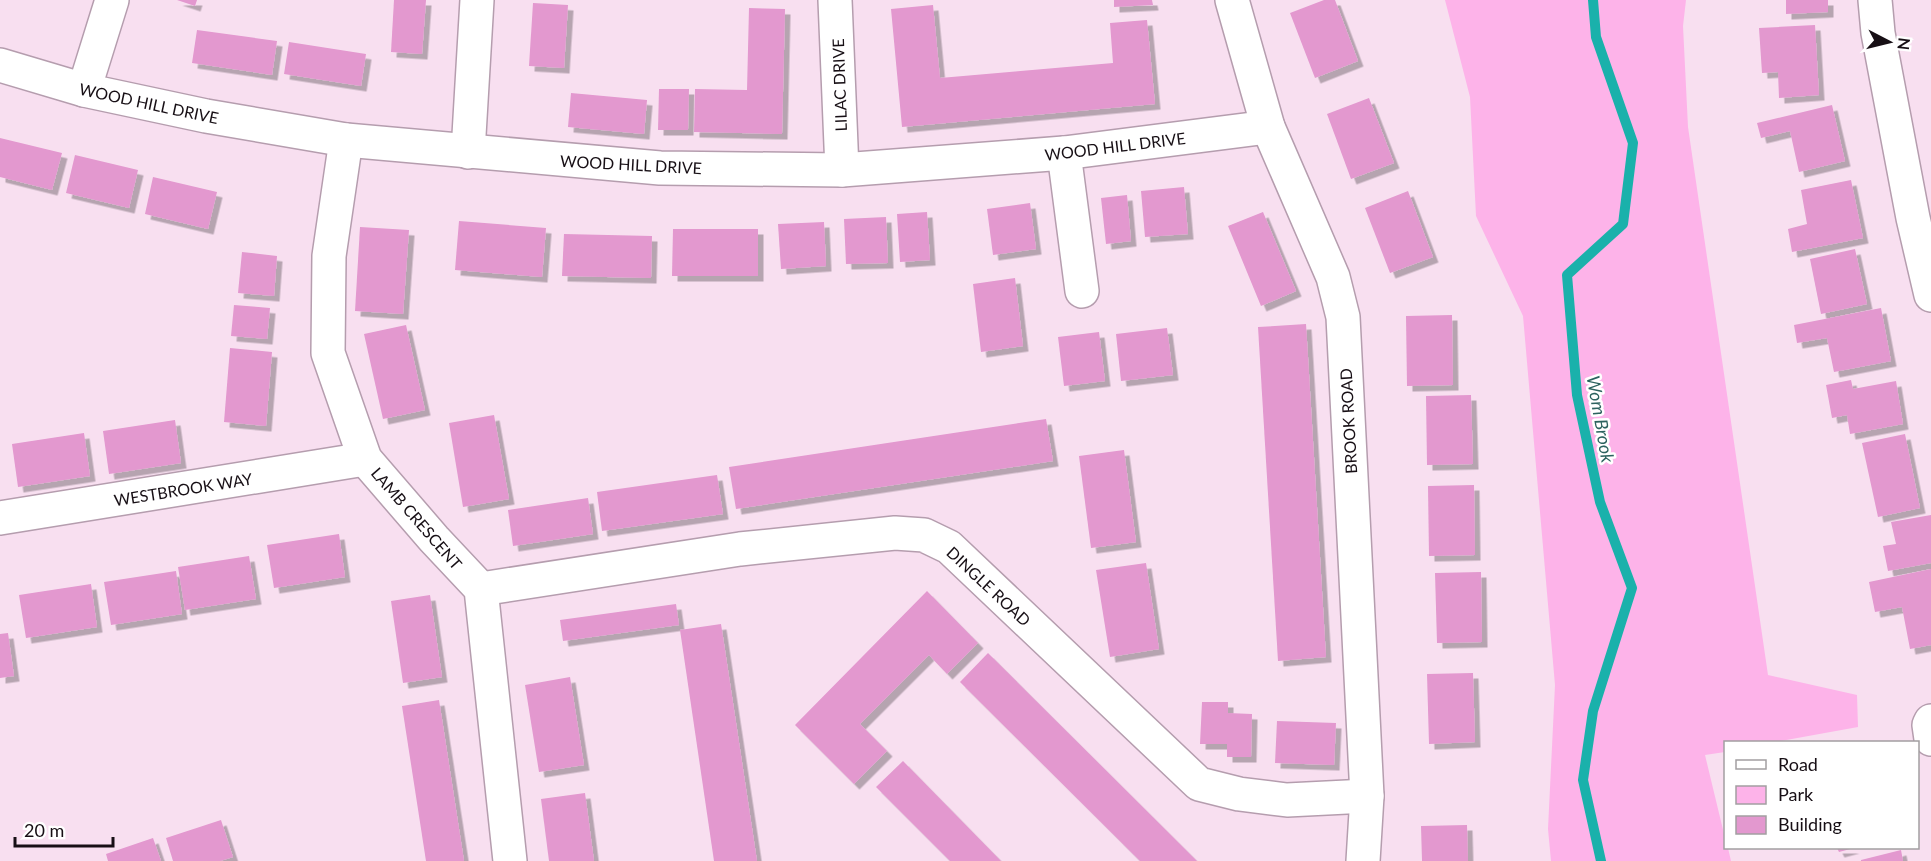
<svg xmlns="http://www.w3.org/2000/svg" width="1931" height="861" font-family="Lato,sans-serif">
	<defs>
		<filter id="shadow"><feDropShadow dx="5.5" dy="5.5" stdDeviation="0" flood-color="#0004"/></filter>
	</defs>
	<rect width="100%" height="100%" fill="#f8dff0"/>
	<path fill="#fdb3e9" d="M1445 0H1686L1683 26 1688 127 1768 675 1857 695 1858 727 1775 742H1726L1725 752 1705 755 1725 838 1726 848H1728L1731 861H1551L1548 829 1555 685 1523 316 1476 216 1470 97Z"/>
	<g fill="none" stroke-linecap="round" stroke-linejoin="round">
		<path stroke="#1ab1ab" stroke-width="10" d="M1593 0 1596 37 1633 143 1623 224 1567 275 1577 395 1600 502 1632 588 1593 711 1583 780 1601 861"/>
	</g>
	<g fill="#e398cf" filter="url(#shadow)">
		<path d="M177 0H197L195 6Z"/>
		<path d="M394 0H426L422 54 391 52Z"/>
		<path d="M1114 0H1152L1153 5 1114 7Z"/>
		<path d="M1324 0H1335L1358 61 1315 78 1290 13Z"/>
		<path d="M1786 0H1828V12L1786 14Z"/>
		<path d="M533 3 568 5 564 68 529 66Z"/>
		<path d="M933 5 940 78 1113 63 1110 23 1147 20 1155 104 902 127 891 9Z"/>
		<path d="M749 8 785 9 782 134 694 132 695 89 747 90Z"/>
		<path d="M1815 25 1819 95 1779 98 1778 72 1762 73 1759 28Z"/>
		<path d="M197 30 277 41 272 75 192 63Z"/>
		<path d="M289 42 366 54 361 86 284 74Z"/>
		<path d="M659 89H689L688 130H658Z"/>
		<path d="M571 93 647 100 644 134 568 127Z"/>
		<path d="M1369 98 1394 163 1351 179 1327 114Z"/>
		<path d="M1832 105 1845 161 1799 172 1790 131 1761 138 1757 123Z"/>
		<path d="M0 138 62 153 52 190 0 177Z"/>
		<path d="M75 155 138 170 129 208 66 193Z"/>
		<path d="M153 177 217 192 208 229 145 214Z"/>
		<path d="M1851 180 1863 238 1792 252 1788 229 1807 224 1801 190Z"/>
		<path d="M1184 187 1188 234 1145 237 1141 191Z"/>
		<path d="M1408 191 1433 257 1390 273 1365 208Z"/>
		<path d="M1127 195 1131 241 1106 244 1101 198Z"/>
		<path d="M1030 203 1036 249 993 255 987 209Z"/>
		<path d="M927 212 930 260 900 262 897 214Z"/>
		<path d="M1263 212 1296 291 1261 306 1228 226Z"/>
		<path d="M886 217 888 263 846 264 844 219Z"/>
		<path d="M459 221 546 228 542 277 455 270Z"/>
		<path d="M824 222 826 266 781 269 778 224Z"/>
		<path d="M360 227 409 230 403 314 355 311Z"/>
		<path d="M673 229H758V276H672Z"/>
		<path d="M564 234 652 236 651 278 562 276Z"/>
		<path d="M1855 249 1867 304 1821 314 1810 259Z"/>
		<path d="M242 252 277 256 274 296 238 293Z"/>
		<path d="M1015 278 1023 346 981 352 973 284Z"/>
		<path d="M234 305 270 308 267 339 231 336Z"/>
		<path d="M1881 308 1891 361 1834 372 1827 338 1797 343 1794 325Z"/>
		<path d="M1452 315 1453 385 1407 386 1406 316Z"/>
		<path d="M1306 324 1326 657 1278 661 1258 327Z"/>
		<path d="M406 325 425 410 383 419 364 334Z"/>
		<path d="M1167 328 1173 375 1121 381 1116 334Z"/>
		<path d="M1099 332 1105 381 1064 386 1058 337Z"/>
		<path d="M230 348 272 352 266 426 224 422Z"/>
		<path d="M1851 380 1853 389 1896 381 1903 424 1850 434 1847 415 1832 418 1826 385Z"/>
		<path d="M1471 395 1473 464 1427 465 1426 396Z"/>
		<path d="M494 415 509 499 463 507 449 423Z"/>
		<path d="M1046 419 1053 461 736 509 729 467Z"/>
		<path d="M175 420 181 463 109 474 103 431Z"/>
		<path d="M84 433 90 476 18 487 12 444Z"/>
		<path d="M1905 434 1920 508 1878 517 1862 443Z"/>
		<path d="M1124 450 1136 542 1091 548 1079 456Z"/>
		<path d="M717 475 723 514 602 531 597 492Z"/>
		<path d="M1474 485 1475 555 1429 556 1428 486Z"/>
		<path d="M588 498 593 534 513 546 508 510Z"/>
		<path d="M1931 515V563L1888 571 1883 546 1896 544 1891 522Z"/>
		<path d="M339 534 345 577 274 588 267 545Z"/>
		<path d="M249 556 256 599 185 610 178 567Z"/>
		<path d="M1146 563 1159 649 1110 657 1096 570Z"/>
		<path d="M1931 569V645L1910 649 1902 607 1875 612 1869 582Z"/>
		<path d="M176 571 182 614 111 625 104 582Z"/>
		<path d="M1481 572 1482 642 1437 643 1435 573Z"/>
		<path d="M91 584 97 627 26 638 19 595Z"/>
		<path d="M927 591 978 643 947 674 929 655 860 724 887 751 854 784 795 725Z"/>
		<path d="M430 595 442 677 403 683 391 601Z"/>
		<path d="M676 604 679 625 563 641 560 620Z"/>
		<path d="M721 624 757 861H714L680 630Z"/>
		<path d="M8 633 14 676 0 678V634Z"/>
		<path d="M988 653 1197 861H1140L960 682Z"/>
		<path d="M1473 673 1475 742 1429 744 1427 674Z"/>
		<path d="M570 677 584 765 539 772 525 685Z"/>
		<path d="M439 700 464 861H426L402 706Z"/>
		<path d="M1202 702H1228V713L1252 714 1251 757H1227V744H1200Z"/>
		<path d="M1277 721 1336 723 1334 765 1275 763Z"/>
		<path d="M903 761 1001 861H950L876 787Z"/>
		<path d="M585 793 594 861H549L541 799Z"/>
		<path d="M221 820 233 857 220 861H173L166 838Z"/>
		<path d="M1467 825 1468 861H1422L1421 826Z"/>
		<path d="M153 838 161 861H108L106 854Z"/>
		<path d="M1837 848H1854L1839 852Z"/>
		<path d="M1901 850 1903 861H1861V860Z"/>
	</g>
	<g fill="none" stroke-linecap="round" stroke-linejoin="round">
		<defs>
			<g id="street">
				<path d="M835 0 842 170"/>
				<path d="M1232 0 1268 127 1333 277 1343 317 1367 796 1363 861"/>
				<path d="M1875 0 1878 33 1913 218 1931 295"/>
				<path d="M0 65 84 90 206 116 346 140 660 168 842 170 1064 153 1268 127"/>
				<path d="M84 90 112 0"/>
				<path d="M346 140 329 256 328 353 365 459 434 539 481 589 510 861"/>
				<path d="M468 152 477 0"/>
				<path d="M1064 153 1082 291"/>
				<path d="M0 518 365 459"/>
				<path d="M481 589 740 549 895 533 924 535 949 547 1199 784 1239 794 1287 800 1367 796"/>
				<path d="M1931 721 1929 725 1931 739"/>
			</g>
		</defs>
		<use href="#street" stroke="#b59dae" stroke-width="36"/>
		<use href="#street" stroke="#fff" stroke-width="33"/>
	</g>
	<g text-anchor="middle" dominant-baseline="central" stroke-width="5" stroke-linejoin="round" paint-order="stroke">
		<g font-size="16" fill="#170f15" stroke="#fff">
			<text transform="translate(839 85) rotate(-92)">LILAC DRIVE</text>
			<text transform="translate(149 103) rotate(12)">WOOD HILL DRIVE</text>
			<text transform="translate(1115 146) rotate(-7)">WOOD HILL DRIVE</text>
			<text transform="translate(631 164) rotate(3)">WOOD HILL DRIVE</text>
			<text transform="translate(1348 421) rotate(-93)">BROOK ROAD</text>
			<text transform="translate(183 489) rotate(-9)">WESTBROOK WAY</text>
			<text transform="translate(417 518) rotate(49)">LAMB CRESCENT</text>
			<text transform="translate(989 586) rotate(43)">DINGLE ROAD</text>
		</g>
		<g font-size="18" font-style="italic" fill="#2c625f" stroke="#fff">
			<text transform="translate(1601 419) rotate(80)">Wom Brook</text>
		</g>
	</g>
	<rect x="1724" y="741" width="195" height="108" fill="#ffffff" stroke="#a29fa1" stroke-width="1.5"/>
	<rect x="1736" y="760" width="30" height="9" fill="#ffffff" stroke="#a29fa1" stroke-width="1.5"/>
	<text x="1778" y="771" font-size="18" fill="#170f15">Road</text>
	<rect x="1736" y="786" width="30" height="18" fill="#fdb3e9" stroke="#a29fa1" stroke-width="1.5"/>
	<text x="1778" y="801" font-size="18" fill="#170f15">Park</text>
	<rect x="1736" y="816" width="30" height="18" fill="#e398cf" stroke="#a29fa1" stroke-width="1.5"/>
	<text x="1778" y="831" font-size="18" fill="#170f15">Building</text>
	<g transform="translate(1889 42) rotate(97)" stroke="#ffffff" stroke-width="4.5" paint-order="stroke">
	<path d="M0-4.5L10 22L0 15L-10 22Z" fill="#170f15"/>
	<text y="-9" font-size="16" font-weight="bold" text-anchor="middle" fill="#170f15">N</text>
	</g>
	<path d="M15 837v9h98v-9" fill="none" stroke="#170f15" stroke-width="3"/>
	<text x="24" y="837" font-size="18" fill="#170f15" stroke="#ffffff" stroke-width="4.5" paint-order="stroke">20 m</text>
</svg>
